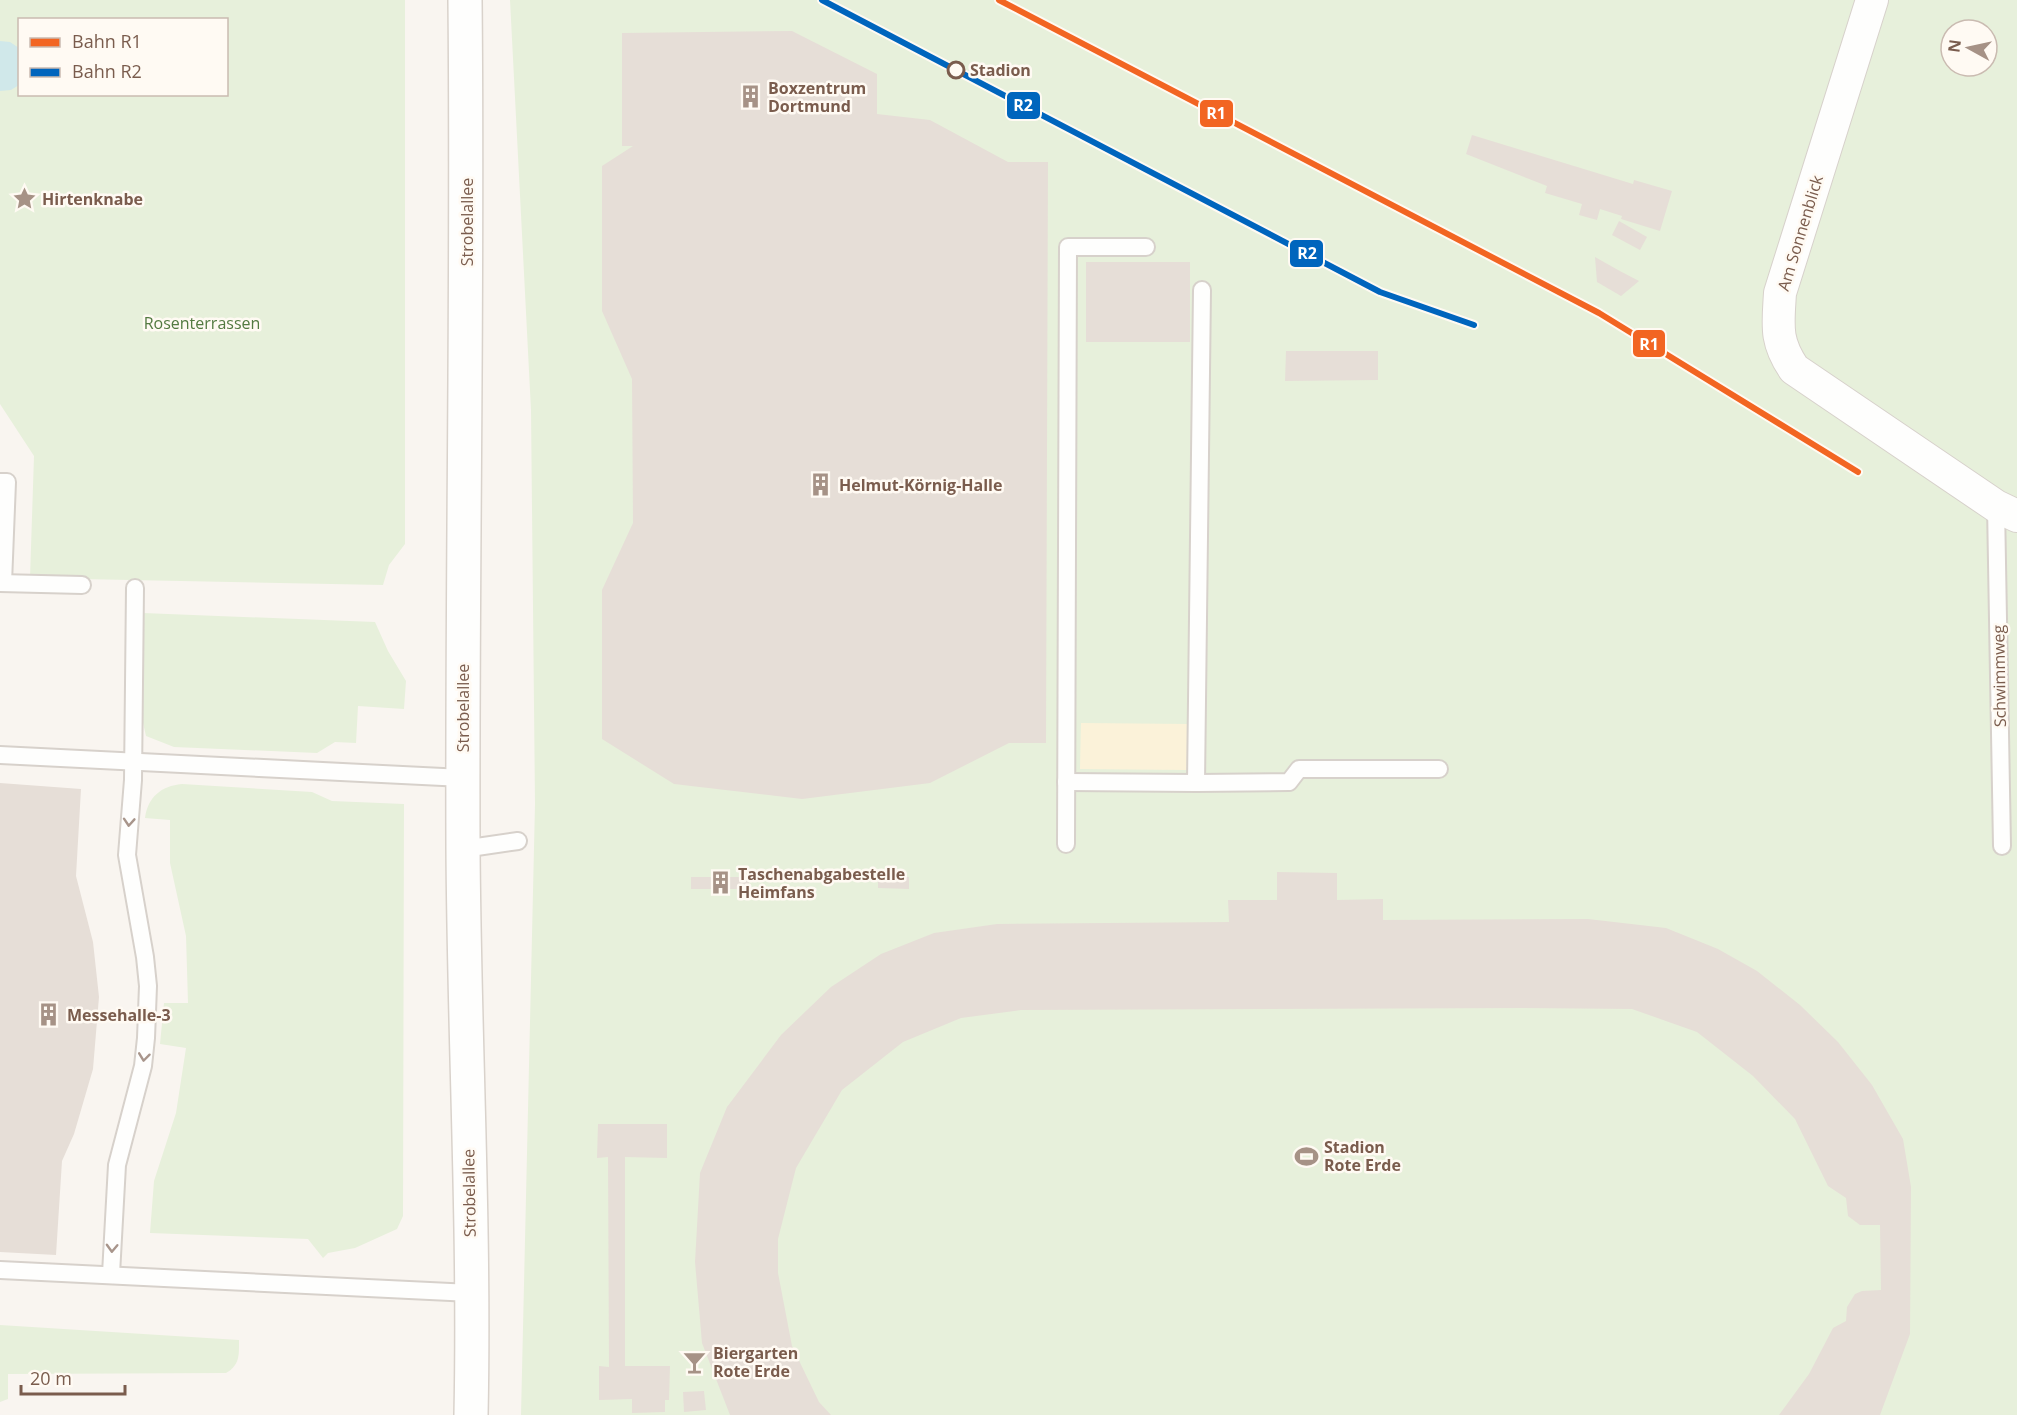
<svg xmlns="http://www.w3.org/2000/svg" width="2017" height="1415" font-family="'Open Sans',sans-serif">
	<rect width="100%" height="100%" fill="#f9f5f0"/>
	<g fill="#e7f0db" fill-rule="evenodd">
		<path d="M0 0H405V544L389 565 383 585 30 578 34 456 0 404ZM20 20H226V94H20Z"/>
		<path d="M510 0H2017V1415H521L535 804 531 410ZM1951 30H1987V66H1951Z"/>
		<path d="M143 613 375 622 388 651 406 681 404 709 358 706 356 743 335 742 317 753 174 747 146 736 141 714Z"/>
		<path d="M182 784 312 792 332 801 404 804 403 1216 397 1229 355 1248 328 1253 323 1258 308 1239 150 1233 154 1181 176 1113 186 1048 160 1044 164 1003H188L186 936 170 863V820L145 818C148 797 161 786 182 784Z"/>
		<path d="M0 1325 239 1340C239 1355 240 1365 226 1373L8 1374V1399L0 1402Z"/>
	</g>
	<path fill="#fbf2d9" d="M1081 723 1189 724 1188 770 1080 769Z"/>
	<path fill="#d0e8ea" d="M0 41 10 42 19 48V85L11 90 0 91Z"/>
	<g fill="#e6ded7">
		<path d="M792 31 877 74V114L930 120 1008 162H1048L1046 743H1009L930 783 802 799 674 784 602 739V590L633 523 632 379 602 311V166L633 146H622V33Z"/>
		<path d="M1472 135 1633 184 1634 180 1672 191 1660 231 1621 219 1622 216 1600 209 1597 220 1579 215 1582 204 1545 193 1547 186 1466 154Z"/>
		<path d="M1619 221 1647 237 1640 250 1612 235Z"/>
		<path d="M1595 257 1618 270 1639 281 1621 296 1597 282Z"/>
		<rect x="1086" y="262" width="104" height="80"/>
		<path d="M1286 351H1378V380L1285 381Z"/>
		<path d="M0 783 81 789 76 876 93 942 99 997 93 1069 74 1134 62 1161 56 1255 0 1252Z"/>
		<path d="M1277 872 1337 873V900L1383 899V920L1588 919 1666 928 1718 949 1757 971 1800 1005 1838 1042 1872 1085 1903 1139 1911 1187 1910 1334 1880 1415H1779L1809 1374 1833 1328 1846 1321 1847 1307 1855 1294 1862 1291 1881 1290 1880 1225H1860L1848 1216 1846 1198 1828 1186 1795 1119 1753 1076 1697 1032 1632 1009 1522 1008 1021 1010 961 1018 903 1042 842 1090 796 1168 778 1239V1273L792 1346 819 1402 831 1415H730L702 1343 695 1262 700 1173 727 1107 781 1035 831 987 881 954 934 933 997 924 1229 922 1228 900H1277Z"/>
		<path d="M878 876 909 877V889L878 888Z"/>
		<rect x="691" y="877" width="58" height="12"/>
		<path d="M598 1124H667V1158L625 1157V1366H670L669 1400H665V1412L632 1413V1399L599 1400V1366L609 1367 608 1157 597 1158Z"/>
		<path d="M704 1391 706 1410 684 1412 683 1392Z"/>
	</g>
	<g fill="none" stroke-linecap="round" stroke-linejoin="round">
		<defs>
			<g id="lane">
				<path d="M0 482H7L3 583"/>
				<path d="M1996 506 2002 846"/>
				<path d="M0 583 82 585"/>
				<path d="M0 755 463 778"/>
				<path d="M1066 782 1196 783 1202 290"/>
				<path d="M1196 783 1289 782 1299 769H1439"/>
				<path d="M1066 844 1068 247H1146"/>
				<path d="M463 849 518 841"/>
				<path d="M0 1270 471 1293"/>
				<path d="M111 1274 117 1165 143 1066 146 1038 148 986 145 957 127 855 133 780 135 588"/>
			</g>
			<path id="street" d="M1872 0 1780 293C1778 326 1775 341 1794 369L1996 506 2017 516"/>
			<path id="secondary" d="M465 0C468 282 462 564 463 846 464 1036 475 1225 471 1415"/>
		</defs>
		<use href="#lane" stroke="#d7d1cb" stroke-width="20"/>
		<use href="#street" stroke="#d7d1cb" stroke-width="34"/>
		<use href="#secondary" stroke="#d9d2cb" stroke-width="36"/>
		<use href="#lane" stroke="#fefefd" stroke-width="16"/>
		<use href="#street" stroke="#fefefd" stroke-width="32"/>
		<use href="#secondary" stroke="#fefefd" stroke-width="33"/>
		<defs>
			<path id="rail-1" d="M999 0 1599 313 1858 472"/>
			<path id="rail-2" d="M822 0 1380 292 1474 325"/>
		</defs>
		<use href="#rail-1" stroke="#fffaf3" stroke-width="10"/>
		<use href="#rail-2" stroke="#fffaf3" stroke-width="10"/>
		<use href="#rail-1" stroke="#f26522" stroke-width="6"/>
		<use href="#rail-2" stroke="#0065bd" stroke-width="6"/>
	</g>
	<defs><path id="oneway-chevron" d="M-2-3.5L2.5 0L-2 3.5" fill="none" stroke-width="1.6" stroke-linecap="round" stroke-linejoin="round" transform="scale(1.5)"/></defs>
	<g stroke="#a8958b">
		<use href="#oneway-chevron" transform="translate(129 822) rotate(94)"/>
		<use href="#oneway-chevron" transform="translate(144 1057) rotate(97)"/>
		<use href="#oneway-chevron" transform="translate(112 1248) rotate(92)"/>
	</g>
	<defs>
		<symbol id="building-bare" viewBox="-9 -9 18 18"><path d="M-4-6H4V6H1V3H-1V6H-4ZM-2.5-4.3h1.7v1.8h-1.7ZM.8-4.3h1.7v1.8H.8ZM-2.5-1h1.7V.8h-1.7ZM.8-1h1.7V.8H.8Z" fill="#a69286" stroke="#fffaf3" stroke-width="2.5" paint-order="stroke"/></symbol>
		<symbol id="sight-bare" viewBox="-9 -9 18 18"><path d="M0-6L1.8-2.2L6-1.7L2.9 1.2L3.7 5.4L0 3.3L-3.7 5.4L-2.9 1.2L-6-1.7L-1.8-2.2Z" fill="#a69286" stroke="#fffaf3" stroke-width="2.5" paint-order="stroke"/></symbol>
		<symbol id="stadium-bare" viewBox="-9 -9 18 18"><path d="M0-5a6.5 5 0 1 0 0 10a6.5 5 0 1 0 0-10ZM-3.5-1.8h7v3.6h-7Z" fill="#a69286" stroke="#fffaf3" stroke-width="2.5" paint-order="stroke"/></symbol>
		<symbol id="bar-bare" viewBox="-9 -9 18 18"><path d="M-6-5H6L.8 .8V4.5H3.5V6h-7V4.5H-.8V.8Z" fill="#a69286" stroke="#fffaf3" stroke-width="2.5" paint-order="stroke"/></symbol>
	</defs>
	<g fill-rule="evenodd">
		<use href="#building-bare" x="734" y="80" width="33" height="33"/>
		<use href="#sight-bare" x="8" y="182" width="33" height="33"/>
		<use href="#building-bare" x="804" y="468" width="33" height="33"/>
		<use href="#building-bare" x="704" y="866" width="33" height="33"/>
		<use href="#building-bare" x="32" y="998" width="33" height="33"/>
		<use href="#stadium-bare" x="1290" y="1140" width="33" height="33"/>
		<use href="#bar-bare" x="678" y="1346" width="33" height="33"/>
	</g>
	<circle fill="#fffaf3" stroke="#7a5c4d" stroke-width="3" cx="956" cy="70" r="8"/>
	<g text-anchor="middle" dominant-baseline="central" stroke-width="5" stroke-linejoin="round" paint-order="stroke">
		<g font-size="16" font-weight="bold" fill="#7a5c4d" stroke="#fffaf3" text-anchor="start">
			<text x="970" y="70">Stadion</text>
		</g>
		<g font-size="16" font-weight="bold" fill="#7a5c4d" stroke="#fffaf3" text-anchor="start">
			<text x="768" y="88">Boxzentrum<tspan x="768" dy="18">Dortmund</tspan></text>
			<text x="42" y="199">Hirtenknabe</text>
			<text x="839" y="485">Helmut-Körnig-Halle</text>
			<text x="738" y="874">Taschenabgabestelle<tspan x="738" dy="18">Heimfans</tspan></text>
			<text x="67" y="1015">Messehalle-3</text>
			<text x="1324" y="1147">Stadion<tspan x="1324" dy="18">Rote Erde</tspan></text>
			<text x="713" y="1353">Biergarten<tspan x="713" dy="18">Rote Erde</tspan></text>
		</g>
		<g font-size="16" fill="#7a5c4d" stroke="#fffaf3">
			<text transform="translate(467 222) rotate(-90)">Strobelallee</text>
			<text transform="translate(1800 233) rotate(-73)">Am Sonnenblick</text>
			<text transform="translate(1999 676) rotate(-91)">Schwimmweg</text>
			<text transform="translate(463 708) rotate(-90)">Strobelallee</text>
			<text transform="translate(469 1193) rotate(-91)">Strobelallee</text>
		</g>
		<g font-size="16" fill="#537a41" stroke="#fffaf3">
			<text x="202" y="323">Rosenterrassen</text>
		</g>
	</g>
	<g stroke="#fffaf3" stroke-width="2">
		<rect x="1006" y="91" width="35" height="29" rx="6" fill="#0065bd"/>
		<rect x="1199" y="99" width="35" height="29" rx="6" fill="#f26522"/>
		<rect x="1289" y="239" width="35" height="29" rx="6" fill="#0065bd"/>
		<rect x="1632" y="329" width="34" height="29" rx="6" fill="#f26522"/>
	</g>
	<g font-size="16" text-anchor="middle" font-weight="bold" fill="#fff">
		<text x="1023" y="111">R2</text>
		<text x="1216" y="119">R1</text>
		<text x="1307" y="259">R2</text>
		<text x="1649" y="350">R1</text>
	</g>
	<rect x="18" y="18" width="210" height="78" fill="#fffaf3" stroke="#cabbb1" stroke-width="1.5"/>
	<rect x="30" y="38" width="30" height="9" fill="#f26522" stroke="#cabbb1" stroke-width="1.5"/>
	<text x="72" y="48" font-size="18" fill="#7a5c4d">Bahn R1</text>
	<rect x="30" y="68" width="30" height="9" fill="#0065bd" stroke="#cabbb1" stroke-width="1.5"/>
	<text x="72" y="78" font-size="18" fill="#7a5c4d">Bahn R2</text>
	<g transform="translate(1969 48) rotate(278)"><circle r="28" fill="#fffaf3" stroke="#cabbb1" stroke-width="1.5"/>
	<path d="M0-4.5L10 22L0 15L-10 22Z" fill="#a69286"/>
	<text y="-9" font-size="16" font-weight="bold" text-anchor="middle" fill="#7a5c4d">N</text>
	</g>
	<path d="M21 1385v9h104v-9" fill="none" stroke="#7a5c4d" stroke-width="3"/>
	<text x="30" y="1385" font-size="18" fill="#7a5c4d" stroke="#fffaf3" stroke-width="4.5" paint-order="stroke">20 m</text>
</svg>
